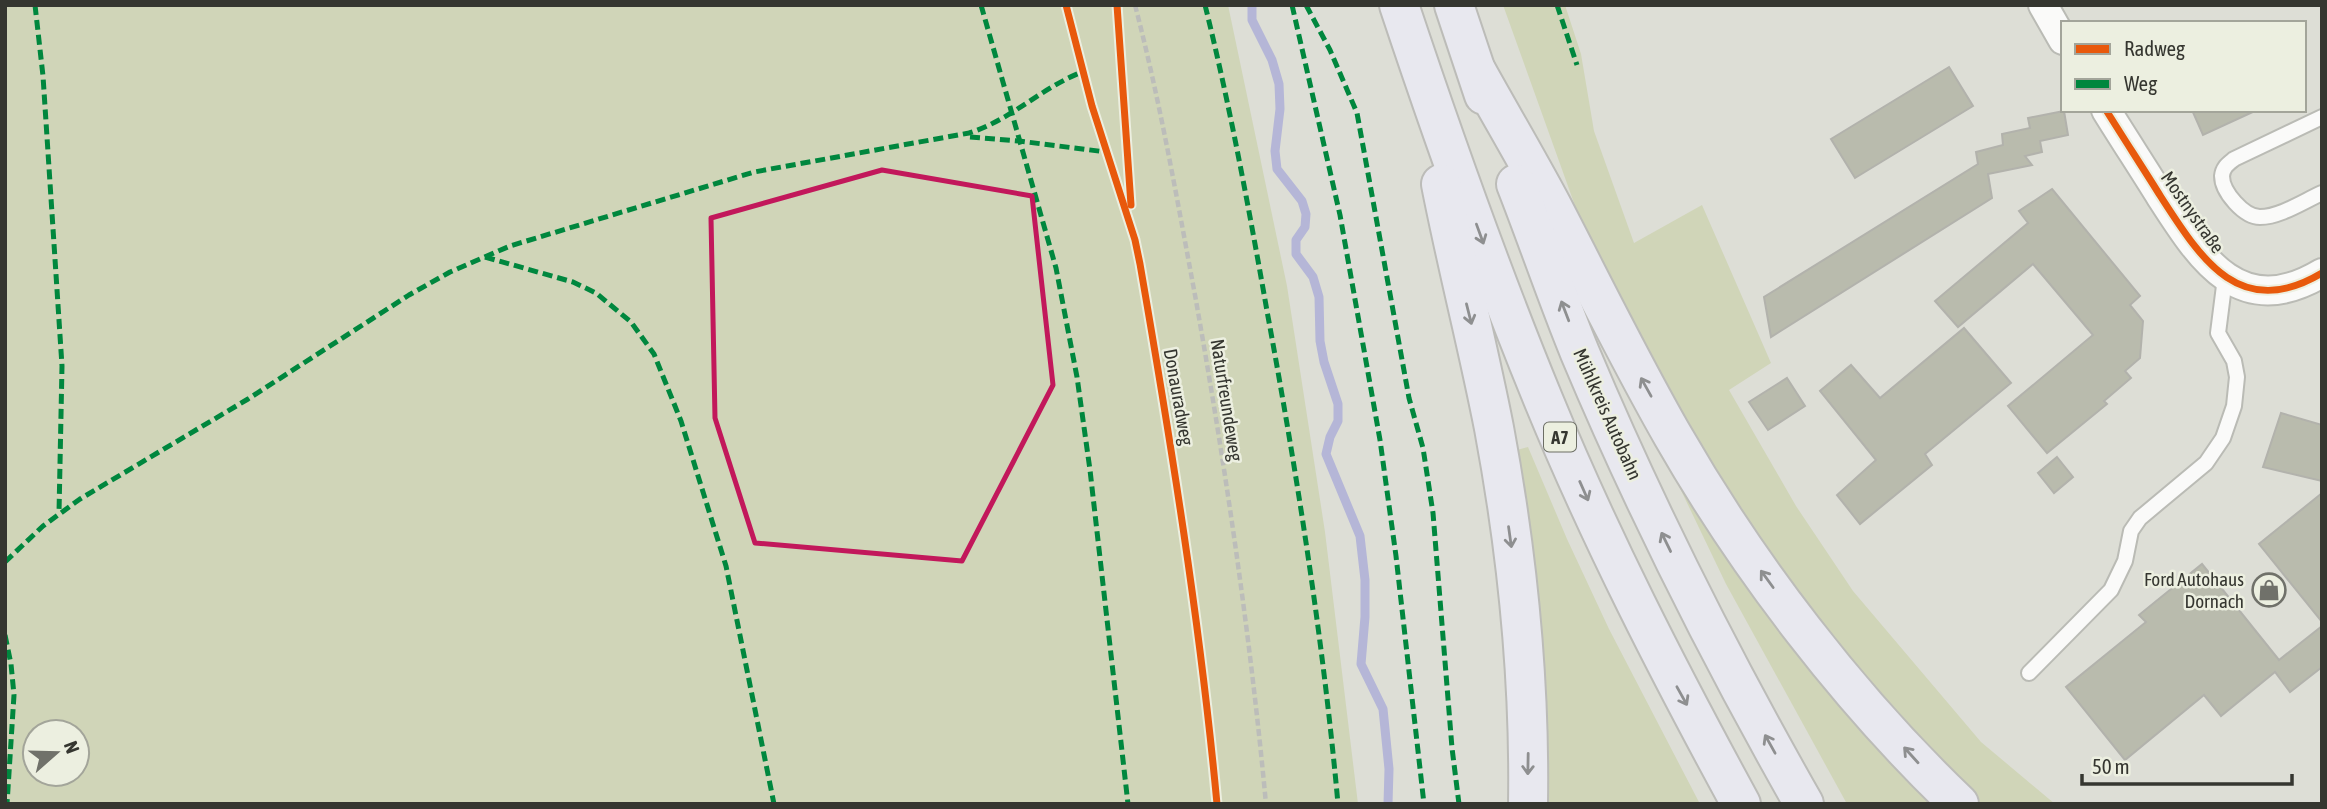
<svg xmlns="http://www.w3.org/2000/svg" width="2327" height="809" font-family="'Asap Condensed',sans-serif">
	<rect width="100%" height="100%" fill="#ddded6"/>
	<g fill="#d0d5b8" fill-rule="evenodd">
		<path d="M5 5H1228L1287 286 1325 532 1358 804H5ZM35 732H77V774H35Z"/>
		<path d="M1503 5H1565L1581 54 1594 131 1634 243 1702 205 1771 363 1729 390 1796 506 1853 591 1981 742 2055 804H1979L1933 761 1779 571 1694 438 1583 228Z"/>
		<path d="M1528 447 1567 539 1609 629 1700 804H1541L1510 452Z"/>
		<path d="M1665 457 1936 804H1847L1726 584Z"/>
	</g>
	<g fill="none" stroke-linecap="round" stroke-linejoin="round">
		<path stroke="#b5b6d7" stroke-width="9" d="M1252 5V20L1272 60 1279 84 1280 109 1275 151 1277 169 1302 201 1306 214 1305 227 1296 240V254L1313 277 1319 297 1320 341 1324 362 1338 404V421L1330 437 1326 454 1360 536 1365 580V617L1361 664 1383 709 1389 769 1388 804"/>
	</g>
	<g fill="#b9bbad" stroke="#b2b2ac" stroke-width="2">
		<path d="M1949 67 1973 106 1855 178 1831 139Z"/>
		<path d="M2192 110H2257L2203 135Z"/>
		<path d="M2064 111 2068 135 2040 141 2042 152 2025 156 2032 165 1988 174 1992 198 1771 337 1764 297 1978 164 1976 152 2003 145 2002 134 2030 128 2028 118Z"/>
		<path d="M2052 189 2140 296 2130 305 2143 321 2140 358 2125 371 2131 378 2104 401 2107 404 2047 453 2008 406 2093 335 2033 264 1958 327 1935 301 2028 223 2019 211Z"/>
		<path d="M1964 328 2011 383 1925 454 1932 465 1860 524 1837 495 1876 460 1820 391 1851 365 1880 398Z"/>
		<path d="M1787 378 1805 406 1768 430 1749 402Z"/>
		<path d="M2281 413 2322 425V481L2263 467Z"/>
		<path d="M2057 457 2073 477 2054 493 2038 473Z"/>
		<path d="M2322 493V622L2259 544Z"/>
		<path d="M2202 564 2279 660 2322 626V667L2290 692 2275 672 2221 716 2204 695 2125 760 2066 687 2146 622 2139 615Z"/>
	</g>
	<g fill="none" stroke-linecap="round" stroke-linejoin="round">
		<defs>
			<g id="lane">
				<path d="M2322 117 2234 159C2228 164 2223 167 2222 176 2222 192 2244 217 2260 217 2280 217 2304 201 2322 193"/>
				<path d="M2029 673 2111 590 2125 561 2131 531 2140 518 2206 463 2223 438 2234 406 2237 377 2234 361 2218 333 2225 278"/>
			</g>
			<g id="street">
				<path d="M2043 5 2063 40"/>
				<path d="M2106 110C2124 139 2143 168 2161 197 2201 259 2240 322 2322 273"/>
			</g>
			<g id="highway">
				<path d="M1399 5C1443 137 1490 270 1543 399 1600 538 1669 672 1741 804"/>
				<path d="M1454 5 1484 95"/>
				<path d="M1477 72C1502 117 1528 161 1552 206 1592 283 1630 361 1673 436 1748 567 1850 700 1959 804"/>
				<path d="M1441 184C1457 266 1478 346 1494 428 1517 551 1530 678 1528 804"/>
				<path d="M1516 184C1538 240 1557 297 1580 353 1645 508 1721 658 1804 804"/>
			</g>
		</defs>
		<use href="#lane" stroke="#babbb5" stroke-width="18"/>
		<use href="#street" stroke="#babbb5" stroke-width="32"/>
		<use href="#highway" stroke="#bcbcb8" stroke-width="42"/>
		<path stroke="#bcbdba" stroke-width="4.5" stroke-dasharray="7 3.5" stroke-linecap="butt" d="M1135 5C1160 101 1177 199 1195 295 1225 464 1250 633 1266 804"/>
		<use href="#lane" stroke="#fafaf9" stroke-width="14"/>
		<use href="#street" stroke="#fafaf9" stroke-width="28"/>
		<use href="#highway" stroke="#e8e8ef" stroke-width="38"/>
		<g stroke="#00873e" stroke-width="5" stroke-dasharray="10 5" stroke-linecap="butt">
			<path d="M35 5 43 76 62 366 59 513"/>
			<path d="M981 5 1056 268 1077 377 1090 470 1128 804"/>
			<path d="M1205 5C1230 106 1249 209 1267 311 1297 474 1323 639 1338 804"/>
			<path d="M1292 5 1340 215 1380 440 1396 556 1424 804"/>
			<path d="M1306 5 1330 50 1357 113 1409 398 1423 448 1433 513 1452 748 1459 804"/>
			<path d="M1557 5 1577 65"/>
			<path d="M970 137 1019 141 1106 152"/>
			<path d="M485 257 573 282 596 293 631 322 654 354 681 421 726 566 774 804"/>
			<path d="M5 562 43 526 80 499 248 399 409 295 450 272 510 246 754 172 969 133C1011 120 1041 88 1082 72"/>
			<path d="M5 635 11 664 14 695 7 804"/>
		</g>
		<defs>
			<g id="cycleway">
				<path d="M1066 5 1092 106 1135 240 1140 264C1171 443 1200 622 1217 804"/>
				<path d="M1117 5 1131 205"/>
				<path d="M2106 110C2124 139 2143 168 2161 197 2201 259 2240 322 2322 273"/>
			</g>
		</defs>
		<use href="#cycleway" stroke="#ecefe0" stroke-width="11"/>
		<use href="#cycleway" stroke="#e8590c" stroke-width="7"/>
	</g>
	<defs><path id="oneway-shaft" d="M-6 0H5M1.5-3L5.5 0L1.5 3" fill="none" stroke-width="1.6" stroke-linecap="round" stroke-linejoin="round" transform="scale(1.75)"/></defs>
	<g stroke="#8e8f90">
		<use href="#oneway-shaft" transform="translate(1480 234) rotate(70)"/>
		<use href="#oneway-shaft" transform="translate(1565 311) rotate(-111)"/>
		<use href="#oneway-shaft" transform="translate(1469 314) rotate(76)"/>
		<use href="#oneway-shaft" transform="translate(1646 387) rotate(-119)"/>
		<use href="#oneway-shaft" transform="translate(1584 491) rotate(66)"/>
		<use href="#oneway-shaft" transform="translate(1510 537) rotate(82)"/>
		<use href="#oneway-shaft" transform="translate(1666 542) rotate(-116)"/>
		<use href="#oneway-shaft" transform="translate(1767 579) rotate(-126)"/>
		<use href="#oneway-shaft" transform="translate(1682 696) rotate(61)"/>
		<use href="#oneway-shaft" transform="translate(1770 744) rotate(-119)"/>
		<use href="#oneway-shaft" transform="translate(1911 755) rotate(-132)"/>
		<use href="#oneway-shaft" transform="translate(1528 764) rotate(91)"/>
	</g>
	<path fill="none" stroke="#c2185b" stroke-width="5" stroke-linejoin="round" d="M882 170 1032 196 1053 385 962 561 755 543 715 418 711 218Z"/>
	<defs>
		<symbol id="shop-ring" viewBox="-11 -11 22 22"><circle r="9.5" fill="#ecefe0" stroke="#70716a" stroke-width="1.5"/><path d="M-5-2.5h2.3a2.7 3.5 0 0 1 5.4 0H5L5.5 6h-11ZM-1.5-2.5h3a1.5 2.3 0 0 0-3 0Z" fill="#70716a"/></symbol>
	</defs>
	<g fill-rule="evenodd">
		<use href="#shop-ring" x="2250" y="571" width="38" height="38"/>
	</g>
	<g text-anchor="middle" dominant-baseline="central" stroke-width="5" stroke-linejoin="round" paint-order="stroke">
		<rect fill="#ecefe0" stroke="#6c6e65" stroke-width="2" x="1544" y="422.5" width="32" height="29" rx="5"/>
		<g font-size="18" font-weight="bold" fill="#353630">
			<text x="1560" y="437">A7</text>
		</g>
		<g font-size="19" fill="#353630" stroke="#ecefe0">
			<text transform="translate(2193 212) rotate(55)">Mostnystraße</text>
			<text transform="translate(1179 397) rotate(80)">Donauradweg</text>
			<text transform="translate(1227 400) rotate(81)">Naturfreundeweg</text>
			<text transform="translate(1608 414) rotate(66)">Mühlkreis Autobahn</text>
		</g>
		<g font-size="19" fill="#353630" stroke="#ecefe0" text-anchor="end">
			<text x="2244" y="579">Ford Autohaus<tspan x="2244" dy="22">Dornach</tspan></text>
		</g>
	</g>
	<rect width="2327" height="809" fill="none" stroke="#353630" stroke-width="14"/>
	<rect x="2061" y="21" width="245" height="91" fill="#ecefe0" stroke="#a3a59a" stroke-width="2"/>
	<rect x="2075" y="44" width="35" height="10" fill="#e8590c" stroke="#a3a59a" stroke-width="2"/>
	<text x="2124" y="56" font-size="21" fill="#353630">Radweg</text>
	<rect x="2075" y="79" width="35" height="10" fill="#00873e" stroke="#a3a59a" stroke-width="2"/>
	<text x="2124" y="91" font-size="21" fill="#353630">Weg</text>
	<g transform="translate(56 753) rotate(70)"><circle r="33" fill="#ecefe0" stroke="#a3a59a" stroke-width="2"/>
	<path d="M0-5L12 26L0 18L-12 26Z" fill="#70716a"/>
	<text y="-10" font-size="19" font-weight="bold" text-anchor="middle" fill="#353630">N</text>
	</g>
	<path d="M2082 774v10h210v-10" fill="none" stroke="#353630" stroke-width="3.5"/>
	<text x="2092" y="774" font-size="21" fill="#353630" stroke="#ecefe0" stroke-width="5" paint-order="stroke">50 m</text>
</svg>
